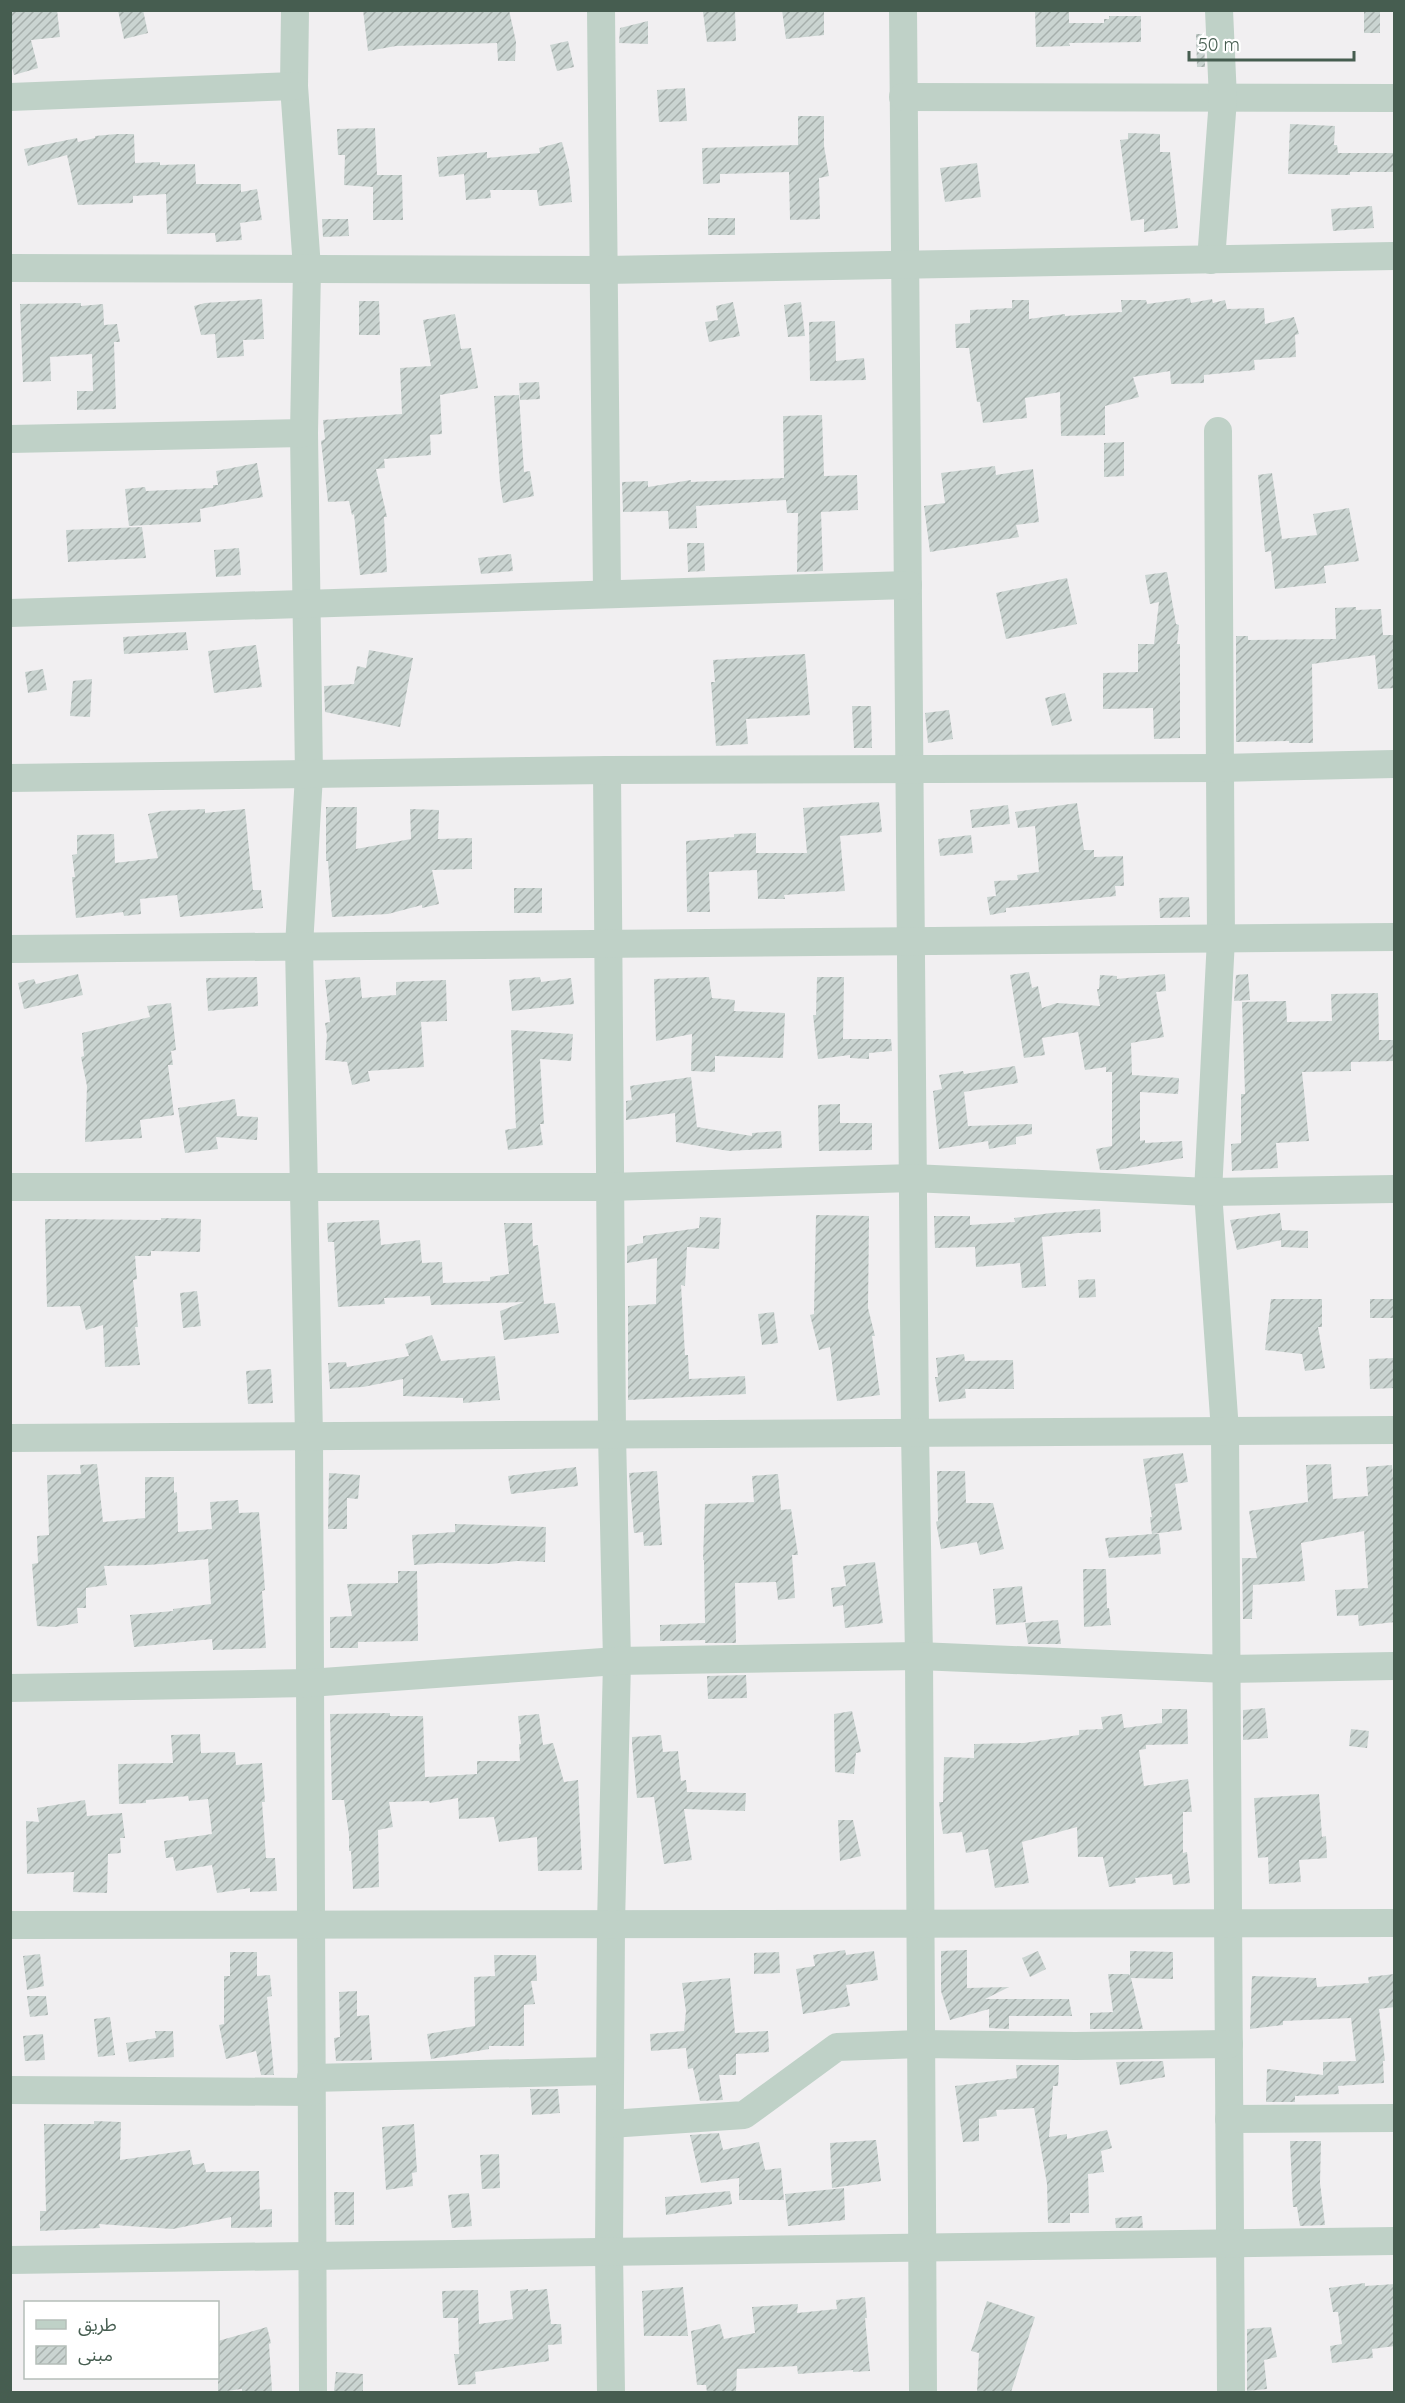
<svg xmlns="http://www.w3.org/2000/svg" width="1405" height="2403" font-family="Quicksand,'Noto Sans Arabic',sans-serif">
	<defs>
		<pattern id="building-hatch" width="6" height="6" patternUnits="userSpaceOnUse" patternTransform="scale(1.5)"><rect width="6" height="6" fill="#cad4d1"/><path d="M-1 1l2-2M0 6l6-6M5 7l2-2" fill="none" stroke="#a6afac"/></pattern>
	</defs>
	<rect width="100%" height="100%" fill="#f1eff1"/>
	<g fill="url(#building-hatch)">
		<path d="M10 10H57L60 37 31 40 38 68 14 75 10 60Z"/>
		<path d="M118 10H143L148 33 124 39Z"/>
		<path d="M363 10H509L516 42 515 61H498L497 43 396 46 368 51Z"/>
		<path d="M782 10H824V35L786 39Z"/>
		<path d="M1035 10H1069V23H1104V19H1109V16H1141V42L1069 43 1070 46 1036 47Z"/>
		<rect x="1364" y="10" width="16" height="23"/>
		<path d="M735 11 736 41 707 42 703 12Z"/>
		<path d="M648 21V44L619 43 620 28Z"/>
		<path d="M1196 34H1204L1205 67H1197Z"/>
		<path d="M568 41 574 67 557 71 550 45Z"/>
		<path d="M685 88 687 121 659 122 657 90Z"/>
		<path d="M798 116H824V146L829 176 819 178 820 219 790 220 789 172 720 174V183L703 184 702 148 798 145Z"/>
		<path d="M1290 124 1335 126 1334 145H1337L1338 153H1395V172H1350V175L1288 174Z"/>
		<path d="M375 128 377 175H402L403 220H373V187L344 185 345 155H338L337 129Z"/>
		<path d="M1128 133 1160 134V152H1170L1178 228 1144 232V219L1131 221 1120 140 1128 139Z"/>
		<path d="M117 134H134L135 163 160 162V165L195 164 196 184H241V192L257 189 262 220 240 223 242 240 216 242 215 233 167 234 166 194 133 196V203L78 205 67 155 28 166 24 149 77 138 78 142 95 138V136Z"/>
		<path d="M562 142 569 169 572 202 539 206 537 190H490L491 198 466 200 464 174 439 177 437 157 487 152V158L540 153 539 148Z"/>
		<path d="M977 163 981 197 945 202 940 168Z"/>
		<path d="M1372 206 1374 228 1333 231 1331 209Z"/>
		<rect x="708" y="218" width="27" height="17"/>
		<path d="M322 219H348L349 236 323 237Z"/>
		<path d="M1190 298 1191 303 1212 299 1213 303 1225 300 1227 309 1264 308 1265 324 1294 317 1299 334 1295 335 1296 357 1254 360 1255 370 1204 375V383L1171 384 1170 371 1133 377 1139 397 1105 406V435L1061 436 1060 392 1025 398 1027 418 983 423 980 402H977L969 348H956L955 324 970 323V310L1012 308V300H1029V319L1065 314V316L1122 312 1121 300H1146L1147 304Z"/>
		<path d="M262 299 264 339 243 340 244 356 217 358 215 334 201 335 194 306 205 303Z"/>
		<path d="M359 301H379L380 335H359Z"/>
		<path d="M733 302 740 336 709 342 705 322 718 320 716 306Z"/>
		<path d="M801 302 805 336 788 337 784 305Z"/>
		<path d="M81 303V306L103 304 104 325 117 324 120 342H114L116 409 77 410V391H93L92 354 50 357 51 381 23 382 20 304Z"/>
		<path d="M455 314 461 349 471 348 478 388 440 395 442 434 430 435 431 455 384 459 385 468 376 469 387 517H384L387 572 360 575 354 514 352 515 349 501 328 502 321 441 325 439 323 420 402 414 400 368 431 366 423 320Z"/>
		<path d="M835 321 836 361 864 358 866 380 810 381 809 322Z"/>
		<path d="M539 382 540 399 520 400 519 383Z"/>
		<path d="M519 395 524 472 530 471 534 496 503 503 500 483 494 396Z"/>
		<path d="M822 415 824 476 857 475 858 510 821 512 823 571 797 572 798 513H787L786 500 696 506 697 528 669 529 668 511 623 512 622 482 648 481V487L691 480V482L784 478 783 416Z"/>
		<path d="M1124 442V476L1104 477V443Z"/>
		<path d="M257 463 263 497 200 509 201 522 129 526 125 489 145 487 146 491 213 488V485H218L216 471Z"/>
		<path d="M995 466 996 475 1033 469 1039 522 1016 525 1019 537 930 552 924 506 945 503 941 473Z"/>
		<path d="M1272 473 1282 539 1317 535 1313 514 1349 508 1359 561 1324 566 1326 583 1275 589 1271 551 1265 552 1258 475Z"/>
		<path d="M142 527 146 558 68 562 66 530Z"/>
		<path d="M687 543H704L705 571 688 572Z"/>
		<path d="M239 548 241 575 216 577 214 550Z"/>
		<path d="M511 554 513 571 481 574 478 558Z"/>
		<path d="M1167 572 1176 624 1179 625 1177 644H1180V738L1154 739 1153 708 1103 709V673L1138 672V644H1154L1159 602 1150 604 1145 575Z"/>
		<path d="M1067 578 1077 624 1006 639 996 593Z"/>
		<path d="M1356 607V610L1381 609 1383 635H1395V688L1378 689 1375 655 1312 664 1313 743H1289V741L1236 742V636H1248V640L1336 639 1335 608Z"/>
		<path d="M186 632 188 650 124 654 123 637Z"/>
		<path d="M256 645 262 687 214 693 208 651Z"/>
		<path d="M369 650 413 658 400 727 325 712 324 686 354 684 357 666 366 668Z"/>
		<path d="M805 654 810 715 746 719 748 744 716 746 711 682H715L713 660Z"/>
		<path d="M43 669 47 690 28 693 25 672Z"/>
		<path d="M92 679 90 717 70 716 73 681Z"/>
		<path d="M1065 693 1072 721 1052 726 1045 698Z"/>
		<path d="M852 706H871L872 748H854Z"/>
		<path d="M949 710 953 739 928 743 925 713Z"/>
		<path d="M879 802 882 832 840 836 845 891 784 895 785 899H758L757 870 709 872 710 912H687L686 841 734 837V834L756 833V853H807L803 808Z"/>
		<path d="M1077 803 1084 850H1094V857L1123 856 1124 886H1115L1116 896 1006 908V912L990 915 987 897 996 896 994 881 1018 880 1017 875 1039 872 1035 826 1018 828 1015 812Z"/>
		<path d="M1008 805 1010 824 972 828 970 810Z"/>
		<path d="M326 807H357L356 849 411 839 410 809 439 810 438 839 472 838V869L432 870 439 904 422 908V905L388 914 332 917 328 861H326Z"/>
		<path d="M205 809V813L245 809 253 890H261L263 908 180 917 177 895 140 899 141 914 124 916 123 912 76 918 72 877H75L72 855 77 854V835L114 834 115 863 158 858 148 814 163 811Z"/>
		<path d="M971 835 973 853 940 856 938 839Z"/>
		<rect x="514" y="888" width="28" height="25"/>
		<path d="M1189 897 1190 917 1160 918 1159 898Z"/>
		<path d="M1029 972 1032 988 1038 986 1042 1008 1057 1003 1100 1006 1097 989H1099L1100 975 1117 976V979L1165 974 1166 991 1156 992 1164 1037 1131 1043 1132 1075 1179 1078 1178 1094 1140 1092V1141L1145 1140V1143L1182 1141 1183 1158 1117 1170H1100L1096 1149 1112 1146V1072H1106V1067L1085 1070 1078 1032 1042 1038 1045 1055 1024 1058 1010 975Z"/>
		<path d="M78 974 83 995 24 1009 18 983 34 979 36 984Z"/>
		<path d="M1248 974 1250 1000 1234 1001 1236 975Z"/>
		<path d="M257 977 258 1006 208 1011 206 978Z"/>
		<path d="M360 977 362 998 396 995V982L446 980 447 1021 421 1022 424 1067 368 1071 370 1081 352 1085 347 1062 325 1060 327 1035 325 1023 330 1022 325 980Z"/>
		<path d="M540 977 541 982 571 978 574 1004 512 1011 509 980Z"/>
		<path d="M709 977 712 998 735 1000 734 1011 785 1013 783 1058 715 1056V1072L691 1071 692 1034 656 1041 654 979Z"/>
		<path d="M817 977H844L843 1039H891L892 1051 869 1053V1059L850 1058V1055L818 1059 813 1015H816Z"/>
		<path d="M1378 993 1379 1040H1395V1061L1351 1062V1071L1302 1072 1309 1141 1276 1143 1278 1168 1232 1171 1231 1144 1241 1143V1094H1245L1242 1002 1286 1001 1287 1022 1332 1021 1331 994Z"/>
		<path d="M171 1003 176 1050 171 1051 173 1065H168L174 1115 140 1120 142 1138 85 1142 87 1086 81 1057 84 1056 82 1033 150 1017 147 1006Z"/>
		<path d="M511 1030 573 1034 571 1061 540 1059 544 1124H540L543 1145 508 1150 505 1130 516 1128Z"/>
		<path d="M1015 1066 1018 1083 964 1092 968 1126 1032 1124V1134L1016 1137V1144L989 1149 988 1141 939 1149 933 1091 942 1089 939 1075 963 1071 964 1074Z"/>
		<path d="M691 1077 697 1127 752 1136V1133L781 1131 782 1148 729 1151 676 1142 675 1113 626 1120V1101L632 1100 630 1086Z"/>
		<path d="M235 1099 237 1116 258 1117 257 1140 216 1137 218 1149 185 1153 178 1108Z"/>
		<path d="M840 1104V1123H872V1150L819 1151 818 1105Z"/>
		<path d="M1100 1209 1101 1232 1078 1233 1042 1237 1046 1286 1022 1288 1020 1263 976 1267 975 1247 935 1248 934 1216H970V1225L1015 1222 1014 1218 1051 1213Z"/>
		<path d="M1280 1213 1282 1230 1308 1231V1248L1281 1247V1240L1237 1250 1230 1220Z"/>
		<path d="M816 1215 869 1216 868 1308 875 1336H872L880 1395 837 1401 830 1347 819 1350 810 1315 814 1314Z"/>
		<path d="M700 1217 721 1218 719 1249 687 1247 685 1286 681 1285 685 1355H688L689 1379 745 1376 746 1394 628 1400V1306L656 1304 657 1258 627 1263V1246L643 1243V1236L699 1228Z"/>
		<path d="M161 1218 201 1219 200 1252 151 1251V1256H135L137 1279 133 1280 138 1327H135L140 1365 105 1367 103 1325 86 1330 80 1306 47 1307 45 1219 161 1220Z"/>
		<path d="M379 1220 381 1245 420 1240 422 1263 442 1262 443 1283 490 1281V1277L509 1274 504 1223H532L533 1246 538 1245 544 1304 555 1303 559 1333 504 1340 500 1311 524 1302 431 1305 430 1296 384 1298 385 1304 338 1307 334 1242H328L327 1223Z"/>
		<path d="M1095 1279 1096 1297 1079 1298 1078 1280Z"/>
		<path d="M197 1291 201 1326 183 1328 180 1293Z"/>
		<path d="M1271 1299H1322V1327H1318L1325 1368 1305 1371 1302 1354 1265 1350Z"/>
		<rect x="1370" y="1299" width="25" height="19"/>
		<path d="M774 1312 778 1343 762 1345 758 1314Z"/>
		<path d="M432 1335 441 1361 495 1356 500 1400 463 1403V1398L403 1396V1379L363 1387 330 1389 328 1363 346 1362 347 1367 409 1356 405 1344Z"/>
		<path d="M964 1354 965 1361 1013 1360 1014 1389H965L966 1398 939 1402 935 1377H938L936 1358Z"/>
		<path d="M1395 1358V1388L1370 1389 1369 1359Z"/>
		<path d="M271 1369 273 1403 248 1404 246 1371Z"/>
		<path d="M1183 1453 1188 1482 1175 1484 1182 1530 1152 1534H1159L1161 1554 1109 1558 1105 1538 1152 1534 1150 1517H1152L1143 1459Z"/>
		<path d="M97 1464 103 1522 145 1518V1477H174V1493L177 1492 178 1532 212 1529 210 1502 238 1500 239 1513 259 1512 265 1590 262 1591 266 1648 213 1650 212 1639 134 1647 130 1615 173 1611V1609L211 1604 208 1559 149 1565 104 1566 107 1585 86 1588V1608H77L78 1623 55 1627 37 1626 32 1564 38 1563 37 1536 49 1535 47 1475 81 1474 80 1465Z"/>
		<path d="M1331 1464 1333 1499 1368 1496 1366 1467 1392 1465 1395 1503V1622L1359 1626 1358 1615 1337 1616 1335 1590 1368 1588 1364 1531 1301 1543 1305 1581 1253 1585 1252 1619H1243L1242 1558H1257L1249 1511 1308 1502 1306 1465Z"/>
		<path d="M576 1467 578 1486 511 1494 508 1476Z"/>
		<path d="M657 1471 662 1545 644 1546 643 1532 634 1533 629 1473Z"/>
		<path d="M937 1471H965L966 1503H993L1004 1549 980 1555 977 1542 941 1549 936 1522 938 1521Z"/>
		<path d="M329 1473 360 1475 358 1499 347 1498V1529H328Z"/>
		<path d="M778 1474 781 1510 791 1509 798 1555H792L795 1598 778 1600 776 1582 735 1583 736 1643H705V1640L660 1641V1625L705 1623 704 1560H703L705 1504 754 1502 752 1476Z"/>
		<path d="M455 1524 546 1527 545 1562 517 1561 491 1564 438 1563 414 1565 412 1535 455 1532Z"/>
		<path d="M875 1562 883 1623 845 1628 843 1605 833 1607 831 1588 846 1586 843 1566Z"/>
		<path d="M1083 1569H1106L1107 1608H1109L1111 1625 1084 1627Z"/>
		<path d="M398 1571H417L418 1641 358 1642V1648H330V1617L352 1616 347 1584 398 1583Z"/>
		<path d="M1022 1586 1026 1622 996 1625 993 1589Z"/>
		<path d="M1058 1620 1061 1644H1028L1025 1623Z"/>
		<path d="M746 1675 747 1698 708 1699 707 1676Z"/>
		<path d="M1265 1708 1268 1738 1243 1740V1710Z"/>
		<path d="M1162 1709H1187L1188 1744 1146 1745V1749L1139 1750 1144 1786 1188 1779 1192 1812H1183V1853L1187 1852 1190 1883 1173 1885 1172 1874 1135 1878 1136 1883 1109 1887 1103 1857H1078L1077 1827 1022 1842 1029 1883 995 1888 988 1849 966 1853 962 1832 943 1834 939 1802H943L944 1757 974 1758V1744L1024 1743 1079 1735V1730L1103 1729 1101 1717 1122 1714 1124 1728 1162 1723Z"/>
		<path d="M852 1711 861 1752 856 1753 854 1774 835 1772 834 1714Z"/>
		<path d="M390 1713V1716H423L425 1777 477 1774V1761H520L519 1744H521L518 1716 539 1714 543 1745 553 1743 564 1782 578 1780 582 1870 538 1871 537 1837 499 1842 494 1817 459 1819 458 1798 430 1803 429 1801 389 1802 393 1827 378 1830 379 1887 353 1889 351 1851H349V1835L344 1800H332L330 1714Z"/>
		<path d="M1351 1729 1369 1731 1367 1748 1349 1746Z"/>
		<path d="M200 1734 201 1753 235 1752 236 1765 262 1763 265 1802H262L266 1858H275L277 1891 250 1892V1888L217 1893 212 1865 176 1871 173 1857 166 1858 164 1841 212 1834 208 1799 189 1801 188 1796 146 1800V1803L119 1804 118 1764 173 1763 171 1735Z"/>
		<path d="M661 1735 663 1752 678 1751 681 1781 686 1780 687 1792 746 1793 745 1811 684 1809 692 1860 664 1864 654 1797 637 1798 632 1743V1737Z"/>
		<path d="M1319 1794 1322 1837 1326 1836 1327 1858 1299 1860 1301 1882 1269 1884 1268 1857 1258 1858 1254 1798Z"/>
		<path d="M85 1800 87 1816 122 1813 125 1838H120L121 1853 108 1854 107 1893 73 1892 74 1872 27 1874 26 1821 39 1822 37 1808Z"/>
		<path d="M838 1820H853L861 1856 840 1861Z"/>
		<path d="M845 1950 846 1955 874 1951 878 1980 846 1985 850 2006 803 2014 796 1969 815 1966 813 1955Z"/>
		<path d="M967 1950V1988L1009 1987 985 1999H1069L1072 2016H1009V2029L989 2028V2009L950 2020 941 1991V1951Z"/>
		<path d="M1038 1951 1046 1969 1030 1977 1022 1958Z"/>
		<path d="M1130 1951 1173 1952V1979L1131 1978 1143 2029H1090V2013L1113 2012 1108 1974H1129L1130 1976Z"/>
		<path d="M230 1952H257V1976L270 1975 272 1996 267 1997 274 2075H261L256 2051 226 2059 219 2025 224 2024V1976H230Z"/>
		<path d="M779 1952 780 1973 754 1974V1953Z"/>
		<path d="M40 1954 44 1986 27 1990 23 1956Z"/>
		<path d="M494 1955H536L537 1981H531L535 2004 524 2005V2046H489V2049L431 2059 427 2034 475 2026 474 1977 495 1976Z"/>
		<path d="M1395 1974V2007L1379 2009 1385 2061H1383L1384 2083 1338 2086 1339 2094 1295 2096V2102H1266L1267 2069 1323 2075V2062L1356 2061 1351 2018 1283 2021V2025L1250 2029 1252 1976 1316 1978 1317 1987 1369 1983 1368 1977Z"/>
		<path d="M730 1978 735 2033 768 2031 769 2052 736 2054V2075H719L723 2100 700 2101 693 2068 688 2069 686 2048 651 2051 650 2034 684 2031 686 2011 682 1983Z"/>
		<path d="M357 1991V2016L369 2015 372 2060 336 2061 334 2038 340 2037 339 1992Z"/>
		<path d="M27 1996H46L48 2015 30 2017Z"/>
		<path d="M110 2017 115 2055 98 2057 94 2019Z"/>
		<path d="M155 2031H173L174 2057 129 2062 126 2043 156 2038Z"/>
		<path d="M43 2034 45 2060 25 2061 23 2036Z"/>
		<path d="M1163 2061 1165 2077 1120 2085 1116 2062Z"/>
		<path d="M1016 2065H1059L1058 2086H1053L1049 2137 1067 2134V2139L1107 2130 1112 2148 1101 2151 1104 2172 1088 2174 1089 2213H1070V2223H1048L1047 2184 1034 2108 996 2110 997 2116 979 2119V2141L963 2142 955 2086 1017 2078Z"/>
		<path d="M530 2089H558L560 2113 532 2115Z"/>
		<path d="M94 2121 121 2122 120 2160 190 2150 193 2165 204 2163 206 2172 259 2171 260 2210 272 2209V2227L231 2228V2217L173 2229 99 2224 100 2228 40 2231V2211H46L44 2124H94Z"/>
		<path d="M414 2124 417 2172 412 2173 413 2186 386 2190 382 2127Z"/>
		<path d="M719 2133 723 2150 759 2142 765 2170 781 2168 784 2200H739V2178L701 2183 690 2135Z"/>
		<path d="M876 2140 881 2181 832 2188 830 2143Z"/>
		<path d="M1290 2141H1321L1320 2183 1325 2225 1300 2226 1297 2207H1293Z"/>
		<path d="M499 2154 500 2188 482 2189 480 2155Z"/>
		<path d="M844 2188 845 2220 788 2226 785 2194Z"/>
		<path d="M730 2191 732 2204 666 2215 665 2197Z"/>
		<path d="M334 2192H354V2225H335Z"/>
		<path d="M469 2193 472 2226 452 2228 448 2195Z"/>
		<path d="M1142 2216 1143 2228H1116L1115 2218Z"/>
		<path d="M1365 2283V2286L1395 2284V2346L1372 2349 1373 2358 1332 2363 1330 2346 1342 2344 1338 2312H1333L1329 2288Z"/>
		<path d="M683 2287 688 2336H644L642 2291Z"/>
		<path d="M528 2289V2291L547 2289 551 2324H561L562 2344 548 2345 549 2361 475 2372 476 2384 458 2385 454 2354H459L458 2318H443L442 2291 478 2290 479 2324 513 2319 510 2291Z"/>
		<path d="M865 2297 867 2318H865L870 2371 853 2372V2370L798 2374 797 2366 737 2369 736 2392H707L706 2385H697L691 2331 720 2324 724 2339 755 2333 752 2307 798 2304 797 2313 837 2309 836 2300Z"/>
		<path d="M987 2301 1035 2317 1011 2392H977L979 2353 971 2351Z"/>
		<path d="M267 2327 271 2343 269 2344 272 2391 242 2392V2389L218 2392V2341Z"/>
		<path d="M1271 2327 1277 2357 1264 2360 1267 2389 1247 2391V2329Z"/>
		<path d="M336 2372 363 2374V2392L334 2391Z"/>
	</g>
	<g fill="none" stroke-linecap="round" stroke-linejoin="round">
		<g stroke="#bfd1c7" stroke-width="28">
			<path d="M295 10 294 86 307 268 304 433 309 775 299 946 309 1436 313 2392"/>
			<path d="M601 10 607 593"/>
			<path d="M903 10 915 1432 919 1656 923 2392"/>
			<path d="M10 97 294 86"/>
			<path d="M903 97 1394 98"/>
			<path d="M1211 260 1223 99 1219 10"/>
			<path d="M10 268 605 270 1394 256"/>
			<path d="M1218 431 1221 939 1208 1192 1225 1431 1231 2392"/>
			<path d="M10 439 304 433"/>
			<path d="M10 613 908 585"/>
			<path d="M607 770 612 1434 617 1661 611 1925 609 2252 611 2392"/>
			<path d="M10 778 607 770 1220 768 1394 764"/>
			<path d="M10 949 1394 937"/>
			<path d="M10 1187H609L913 1178 1208 1192 1394 1189"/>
			<path d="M10 1438 1394 1430"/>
			<path d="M10 1688 309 1683 617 1661 919 1656 1226 1669 1394 1666"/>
			<path d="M10 1925 1394 1923"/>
			<path d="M311 2078 610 2071"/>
			<path d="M10 2090 311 2092"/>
			<path d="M1229 2119 1394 2118"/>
			<path d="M610 2124 744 2115 837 2047 920 2044 1075 2046 1229 2044"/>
			<path d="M10 2260 1394 2241"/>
		</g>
	</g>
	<rect width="1405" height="2403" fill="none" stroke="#465d50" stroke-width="24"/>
	<rect x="24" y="2301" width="195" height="78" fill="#ffffff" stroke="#b5beb9" stroke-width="1.5"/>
	<rect x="36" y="2320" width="30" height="9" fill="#bfd1c7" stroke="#b5beb9" stroke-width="1.5"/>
	<text x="78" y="2331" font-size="18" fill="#465d50">طريق</text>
	<rect x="36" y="2346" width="30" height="18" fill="url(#building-hatch)" stroke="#b5beb9" stroke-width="1.5"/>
	<text x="78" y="2361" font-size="18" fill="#465d50">مبنى</text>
	<path d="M1189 51v9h165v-9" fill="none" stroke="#465d50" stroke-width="3"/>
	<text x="1198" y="51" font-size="18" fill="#465d50" stroke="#ffffff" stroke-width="4.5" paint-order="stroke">50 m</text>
</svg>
